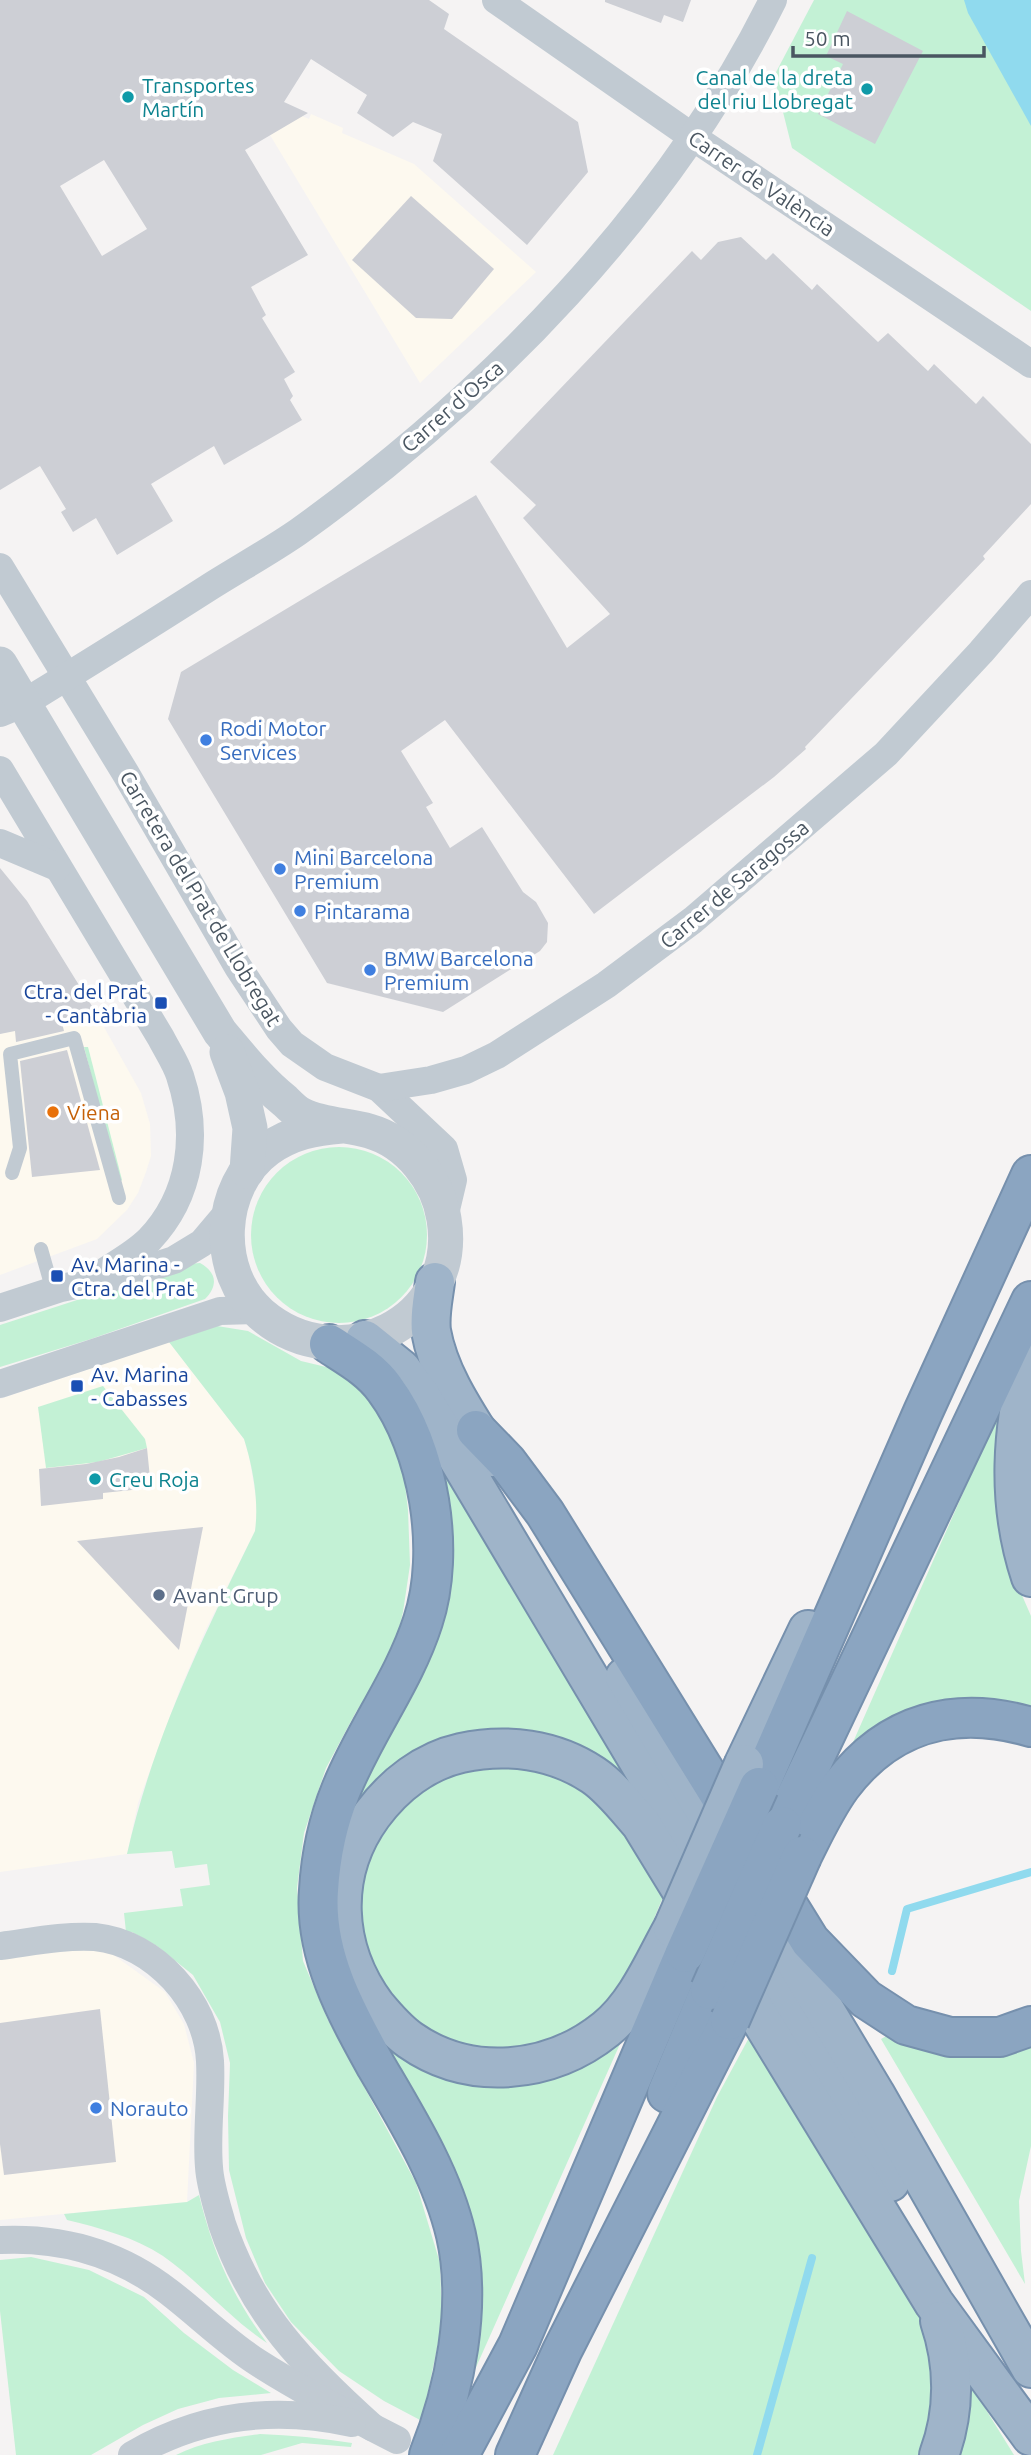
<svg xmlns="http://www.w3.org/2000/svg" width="1031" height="2455" font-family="Ubuntu,sans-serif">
	<rect width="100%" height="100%" fill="#f5f3f3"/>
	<g fill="#fdf9ef">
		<path d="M311 114 343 128 342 133 414 164 536 272 420 383 270 135 302 116 309 119Z"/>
		<path d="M95 1011 141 1093 150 1124 151 1156 146 1172 138 1193 127 1210 97 1239 0 1275V1034Z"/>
		<path d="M169 1342 244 1439 249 1456 258 1510 255 1531 206 1629 180 1689 138 1803 127 1854 0 1872V1399Z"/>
		<path d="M97 1943 165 1992 184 2024 194 2063 187 2202 0 2220V1955Z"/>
	</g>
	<g fill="#c3f1d5">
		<path d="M814 0H1031V311L792 148 774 76Z"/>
		<path d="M84 1047H88L122 1180 119 1183Z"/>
		<circle cx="339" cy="1235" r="88"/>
		<path d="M200 1263C216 1272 219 1285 205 1299L91 1339 0 1367V1325L188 1264Z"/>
		<path d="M217 1326 248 1331 301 1361 347 1372 370 1400 391 1434 403 1467 408 1510 410 1565 403 1612 392 1658 356 1712 326 1768 304 1833 297 1888 303 1961 328 2020 416 2183 440 2263 442 2324 422 2421 384 2401 339 2371 291 2322 265 2283 246 2238 229 2170 228 2116 230 2063 220 2022 193 1975 157 1946 132 1932H126L124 1913 183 1906 180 1889 210 1885 207 1864 175 1868 172 1851 127 1854C153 1738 203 1637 255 1531 259 1501 253 1468 244 1439L169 1342Z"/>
		<path d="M103 1386 145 1439 147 1448 98 1462 46 1468 38 1407Z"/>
		<path d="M1001 1407 1013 1561 1021 1593 1031 1616V1713L850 1749Z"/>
		<path d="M409 1408 681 1859 543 1736 344 1819 420 1657Z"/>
		<path d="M482 1766C498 1767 515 1766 531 1769 594 1781 635 1839 665 1892 651 1926 638 1961 616 1992 561 2068 443 2065 385 1994 369 1975 359 1944 357 1920 356 1906 362 1887 365 1873 367 1865 367 1855 370 1847 373 1839 399 1805 405 1800 425 1782 457 1772 482 1766Z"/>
		<path d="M369 2018 415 2059 624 2035 465 2392 473 2324Z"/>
		<path d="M892 2033 1031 2041V2146L1019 2201 1021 2251 1025 2284 881 2039Z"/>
		<path d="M751 2034 924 2321 933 2383 927 2434 920 2455H553L717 2097Z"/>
		<path d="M199 2195C213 2252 232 2296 267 2343 229 2318 200 2282 163 2256 134 2237 100 2228 67 2220L64 2214 187 2202Z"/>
		<path d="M31 2257 89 2270 144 2297 184 2333 233 2370 271 2393 219 2398 178 2409 143 2425 91 2455H16L0 2311V2260Z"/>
		<path d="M967 2379 1014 2455H958Z"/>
		<path d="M260 2434C291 2435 321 2438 352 2443L351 2447 302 2443 261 2455H176C202 2442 231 2438 260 2434Z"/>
	</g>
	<path fill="#90daee" d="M964 0H1031V126L968 13Z"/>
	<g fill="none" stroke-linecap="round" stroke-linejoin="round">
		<g stroke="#90daee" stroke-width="8">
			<path d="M892 1971 907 1909 1031 1872"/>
			<path d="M757 2455 812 2258"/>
		</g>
	</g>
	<g fill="#cdcfd5" fill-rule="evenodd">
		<path d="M0 0H429L449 14 444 29 578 122 588 172 527 245 433 161 442 134 413 122 393 137 357 113 367 95 311 59 284 102 308 113 245 150 308 255 251 287 266 315 262 318 295 372 284 379 293 396 290 400 302 420 224 465 214 446 151 484 173 521 117 555 96 518 73 532 61 512 66 509 40 466 0 490ZM104 160 147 229 102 256 60 186Z"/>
		<path d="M605 0H691L683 22 664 15 661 23 605 2Z"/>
		<path d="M847 11 923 51 875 144 818 114 843 64 826 56Z"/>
		<path d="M411 196 494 269 452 319 416 318 352 260Z"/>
		<path d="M741 237 766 260 773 253 812 290 817 284 878 342 888 333 928 371 934 364 976 404 983 396 1031 444V504L983 556 985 559 805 747 806 749 774 777 594 914 445 720 401 751 433 803 426 807 450 848 482 827 523 892 536 902 548 923 547 942 540 951 443 1012 327 983 168 719 181 672 476 495 567 648 610 614 523 518 536 505 490 462 692 251 701 260 718 242Z"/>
		<path d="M0 868 27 901 95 1011 61 1019 64 1031 16 1042 15 1031 0 1034Z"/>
		<path d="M67 1050 100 1170 32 1177 20 1061Z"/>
		<path d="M147 1448 151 1488 103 1493V1499L41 1506 39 1469 86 1464 119 1457Z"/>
		<path d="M203 1527 179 1650 77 1541 155 1532Z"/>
		<path d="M100 2009 116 2162 4 2175 0 2144V2023Z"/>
	</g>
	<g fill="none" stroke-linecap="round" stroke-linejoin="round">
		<defs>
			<g id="trunk">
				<path d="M435 1282C433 1298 429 1315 431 1331 439 1377 469 1418 493 1457"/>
				<path d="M365 1340 401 1369 422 1398 890 2182"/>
				<path d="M1031 1354C1012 1428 1006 1502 1031 1577"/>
				<path d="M625 1677 875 2094 1031 2368"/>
				<path d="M744 1764 808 1630"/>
				<path d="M673 1928C654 1962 637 2004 606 2029 550 2074 470 2082 410 2040 397 2031 386 2018 376 2006 333 1948 329 1874 372 1815 394 1785 425 1761 461 1753 506 1743 554 1749 593 1775 611 1787 626 1807 641 1824L934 2303 1031 2436"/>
				<path d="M939 2455C955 2412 955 2365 940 2321"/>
			</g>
			<g id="motorway">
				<path d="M329 1344C349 1357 371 1369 385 1389 429 1448 446 1551 423 1621 404 1681 364 1732 341 1790 328 1822 321 1856 319 1890 314 1954 346 2012 376 2066 407 2119 442 2175 456 2235 472 2305 455 2390 429 2455"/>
				<path d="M476 1430 507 1462 545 1513 810 1941 866 1999 906 2025 950 2037H1000L1031 2026"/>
				<path d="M759 1787 923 1412 1031 1175"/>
				<path d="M782 1826 1031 1301"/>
				<path d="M802 1856C814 1832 825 1808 841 1786 889 1722 956 1705 1031 1727"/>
				<path d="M667 2093 710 1990"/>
				<path d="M459 2455 518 2345 685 1953"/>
				<path d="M515 2455 562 2351 730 2020"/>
			</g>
		</defs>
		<use href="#trunk" stroke="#7690ad" stroke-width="42"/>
		<use href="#motorway" stroke="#7690ad" stroke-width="42"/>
		<g stroke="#c1cad2" stroke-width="14">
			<path d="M12 1173 20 1148 10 1054 74 1038 119 1198"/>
			<path d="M41 1249 53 1291"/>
		</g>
		<g stroke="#c1cad2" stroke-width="28">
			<path d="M496 0 694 138 1031 364"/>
			<path d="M0 567 126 774 238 967 279 1029 292 1044 325 1067 379 1088 444 1149 453 1180 444 1218"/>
			<path d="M0 713 24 703C86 665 147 627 208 588 238 569 269 552 298 532 488 396 669 210 773 0"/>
			<path d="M0 770 161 1038C167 1050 176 1063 180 1076 199 1133 192 1195 149 1240 133 1256 110 1267 92 1280"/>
			<path d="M0 843 57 867"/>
			<path d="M379 1088 431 1080 466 1070 497 1055 606 985 693 920 886 754 981 652 1031 594"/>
			<path d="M0 1308 61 1288 133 1273 174 1260 202 1243 229 1211"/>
			<path d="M0 1384 220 1311 257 1310"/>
			<path d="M0 1946C31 1942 64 1935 95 1937 155 1943 207 2002 210 2061 212 2096 206 2132 209 2167 210 2185 217 2206 222 2224 252 2313 304 2366 372 2427"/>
			<path d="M0 2240C63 2237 119 2253 169 2292 199 2315 226 2342 257 2362 302 2391 350 2416 397 2440"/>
			<path d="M132 2455C200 2415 275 2406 352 2423"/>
		</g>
		<g stroke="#c1cad2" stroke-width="35">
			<path d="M0 664 220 1032C241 1057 260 1081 285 1101 290 1106 296 1112 302 1115 322 1125 348 1125 369 1131 408 1142 438 1180 444 1219 461 1323 339 1381 261 1314 213 1272 217 1186 268 1149 291 1133 314 1128 342 1126"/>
			<path d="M227 1052 242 1092 250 1128 247 1171"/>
		</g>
		<use href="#trunk" stroke="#9fb4c9" stroke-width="38"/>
		<use href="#motorway" stroke="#8ba5c1" stroke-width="38"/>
		<defs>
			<path id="trunk-bridge" d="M673 1928 744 1764"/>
			<g id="motorway-bridge">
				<path d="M685 1953 759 1787"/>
				<path d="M710 1990 782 1826"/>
				<path d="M730 2020 802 1856"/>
			</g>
		</defs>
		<use href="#trunk-bridge" stroke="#7690ad" stroke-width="42" stroke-linecap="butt"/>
		<use href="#motorway-bridge" stroke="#7690ad" stroke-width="42" stroke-linecap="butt"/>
		<use href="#trunk-bridge" stroke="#9fb4c9" stroke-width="38"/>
		<use href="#motorway-bridge" stroke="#8ba5c1" stroke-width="38"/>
	</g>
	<g fill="#0f9aa8" stroke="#fff" stroke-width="2.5">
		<circle cx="867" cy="89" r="7"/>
		<circle cx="128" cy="97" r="7"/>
		<circle cx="95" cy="1479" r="7"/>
	</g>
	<g fill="#3f7fe0" stroke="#fff" stroke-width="2.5">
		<circle cx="206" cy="740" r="7"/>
		<circle cx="280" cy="869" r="7"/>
		<circle cx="300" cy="911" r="7"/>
		<circle cx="370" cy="970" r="7"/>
		<circle cx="96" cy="2108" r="7"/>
	</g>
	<g fill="#1a4fb4" stroke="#fff" stroke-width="2.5">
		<rect x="154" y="996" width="14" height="14" rx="3.5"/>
		<rect x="50" y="1269" width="14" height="14" rx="3.5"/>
		<rect x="70" y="1379" width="14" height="14" rx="3.5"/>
	</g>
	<circle fill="#e8710a" stroke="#fff" stroke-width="2.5" cx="53" cy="1112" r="7"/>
	<circle fill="#5c6f8a" stroke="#fff" stroke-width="2.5" cx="159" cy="1595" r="7"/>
	<g text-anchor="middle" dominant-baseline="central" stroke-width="7" stroke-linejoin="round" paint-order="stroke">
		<g font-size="21" fill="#0d838f" stroke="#fff" text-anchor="start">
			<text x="853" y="77" text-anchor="end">Canal de la dreta<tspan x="853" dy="24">del riu Llobregat</tspan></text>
			<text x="142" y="85">Transportes<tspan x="142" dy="24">Martín</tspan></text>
			<text x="109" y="1479">Creu Roja</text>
		</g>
		<g font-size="21" fill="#4a5661" stroke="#fff">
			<text transform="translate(762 183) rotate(34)">Carrer de València</text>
			<text transform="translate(452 406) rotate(-41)">Carrer d'Osca</text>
			<text transform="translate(734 884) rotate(-40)">Carrer de Saragossa</text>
			<text transform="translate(201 898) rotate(59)">Carretera del Prat de Llobregat</text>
		</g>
		<g font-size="21" fill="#366cbe" stroke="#fff" text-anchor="start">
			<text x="220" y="728">Rodi Motor<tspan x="220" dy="24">Services</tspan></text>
			<text x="294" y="857">Mini Barcelona<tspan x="294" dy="24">Premium</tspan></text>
			<text x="314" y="911">Pintarama</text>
			<text x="384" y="958">BMW Barcelona<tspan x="384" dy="24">Premium</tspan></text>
			<text x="110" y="2108">Norauto</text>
		</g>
		<g font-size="21" fill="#164399" stroke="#fff" text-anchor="start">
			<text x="147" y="991" text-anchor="end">Ctra. del Prat<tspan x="147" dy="24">- Cantàbria</tspan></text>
			<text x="71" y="1264">Av. Marina -<tspan x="71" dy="24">Ctra. del Prat</tspan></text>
			<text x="91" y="1374">Av. Marina<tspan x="91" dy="24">- Cabasses</tspan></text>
		</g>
		<g font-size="21" fill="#c56008" stroke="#fff" text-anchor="start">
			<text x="67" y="1112">Viena</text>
		</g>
		<g font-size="21" fill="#4e5e75" stroke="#fff" text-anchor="start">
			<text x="173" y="1595">Avant Grup</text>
		</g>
	</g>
	<path d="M793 46v10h191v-10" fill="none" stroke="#4a5661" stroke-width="3.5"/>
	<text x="804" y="46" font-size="21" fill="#4a5661" stroke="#ffffff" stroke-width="5" paint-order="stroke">50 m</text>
</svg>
